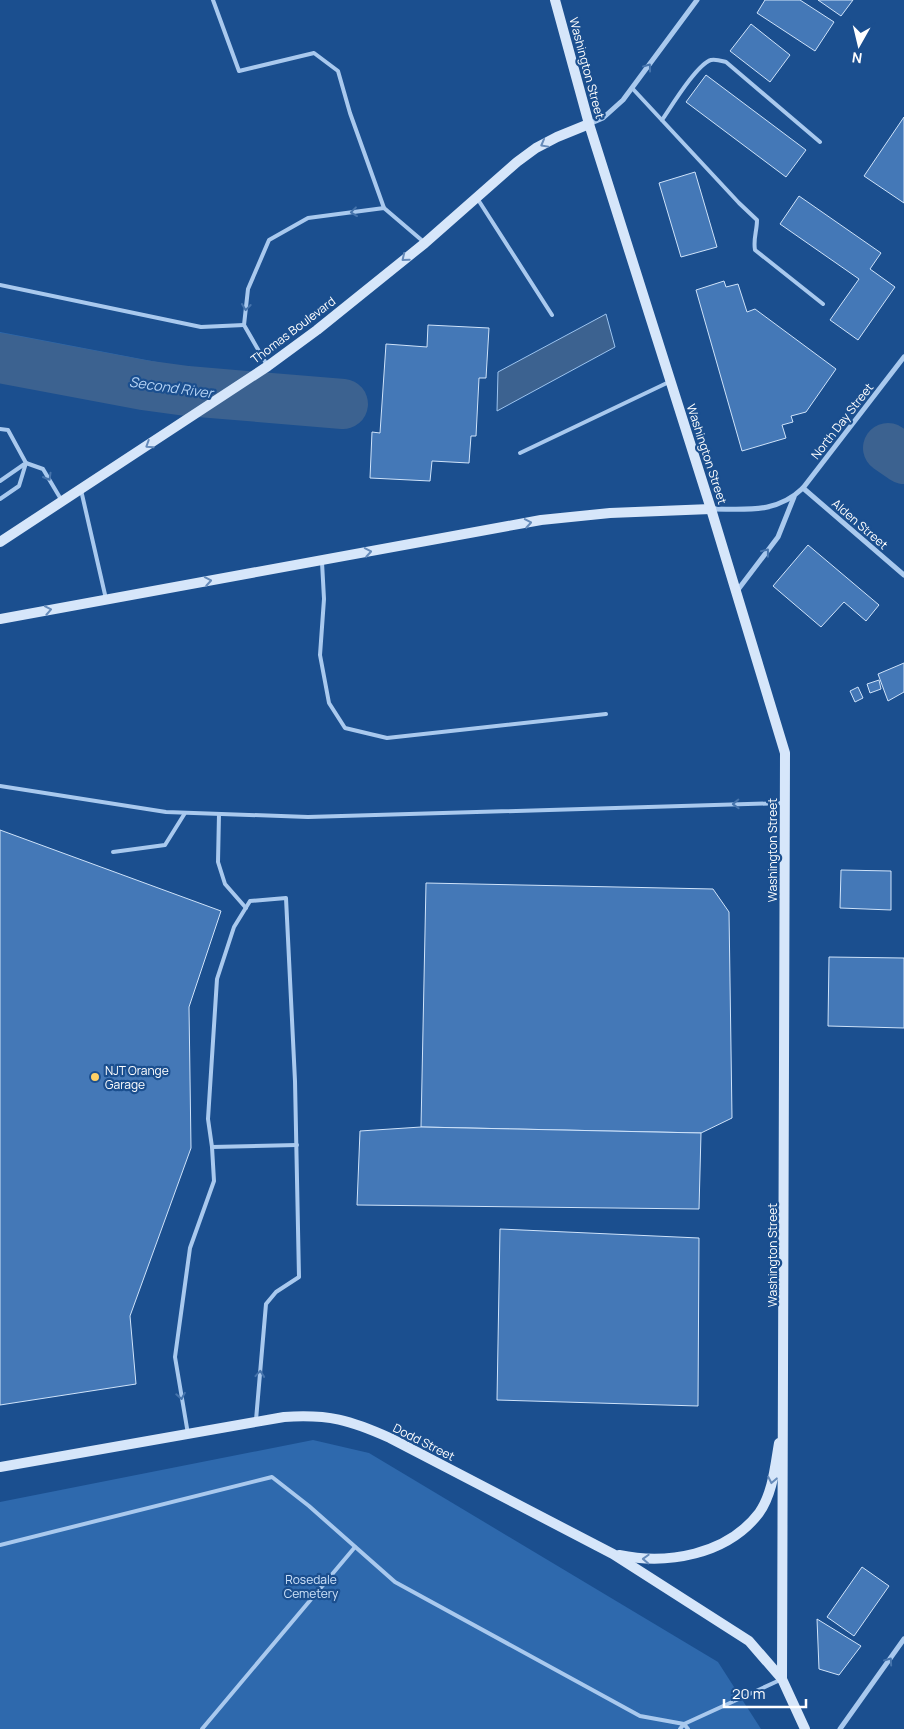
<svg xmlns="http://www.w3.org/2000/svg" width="904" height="1729" font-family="Manrope,sans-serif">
	<rect width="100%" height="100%" fill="#1b4f8f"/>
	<g fill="#2e69ad">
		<path d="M0 332 204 371 164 401 0 378Z"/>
		<path d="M313 1440 369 1453 718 1662 761 1729H0V1502Z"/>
	</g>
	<path fill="#3c6290" stroke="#9cc4f0" d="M606 314 615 347 497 411 498 372Z"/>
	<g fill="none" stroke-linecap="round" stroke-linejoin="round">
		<g stroke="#3c6290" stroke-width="50">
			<path d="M0 358 143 385 187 391 343 404"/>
			<path d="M888 448 904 459"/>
		</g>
	</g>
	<g fill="#4478b7" stroke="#cfe3fa">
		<path d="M765 0H800L834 22 815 51 757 13Z"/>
		<path d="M818 0H853L841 16Z"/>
		<path d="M751 24 790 55 770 82 730 51Z"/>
		<path d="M706 75 806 150 786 177 686 102Z"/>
		<path d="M904 117V203L864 176Z"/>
		<path d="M695 172 717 247 681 257 659 183Z"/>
		<path d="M799 196 881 253 870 269 895 287 858 340 830 320 859 279 780 224Z"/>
		<path d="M724 281 726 287 738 284 747 312 755 309 836 369 806 412 791 416 793 422 782 425 786 438 742 451 696 290Z"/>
		<path d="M428 325 489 328 486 378H479L476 436H471L469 463 432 461 430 481 370 478 372 432 380 433 386 344 427 347Z"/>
		<path d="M808 545 879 605 866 621 844 602 821 627 773 586Z"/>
		<path d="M904 663V692L888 701 878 674Z"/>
		<path d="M879 680 881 689 870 693 867 684Z"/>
		<path d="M858 687 863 698 855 702 850 691Z"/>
		<path d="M0 830 221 911 189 1007 191 1148 130 1316 136 1384 0 1405Z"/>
		<path d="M841 870 891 871V910L840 908Z"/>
		<path d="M426 883 713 889 729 912 732 1118 701 1133 421 1127Z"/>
		<path d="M829 957 904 958V1028L828 1026Z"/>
		<path d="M421 1127 701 1133 699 1209 357 1205 360 1131Z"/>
		<path d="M500 1229 699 1238 698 1406 497 1400Z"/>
		<path d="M862 1567 889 1586 854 1636 827 1617Z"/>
		<path d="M817 1619 861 1646 839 1675 819 1669Z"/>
	</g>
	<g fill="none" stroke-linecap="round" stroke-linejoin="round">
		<g stroke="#a9c9ee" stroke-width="4">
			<path d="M213 0 239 71 314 53 338 71 350 113 384 208"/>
			<path d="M632 88 739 203 757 220C757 231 753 239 755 250L823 304"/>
			<path d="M662 120C671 107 697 64 711 60 716 59 722 61 726 62L820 142"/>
			<path d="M477 198 552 315"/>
			<path d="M0 285 201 327 244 325"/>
			<path d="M267 365 244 325 248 289 269 240 308 218 384 208 425 243"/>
			<path d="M0 429 8 430 26 463 0 481"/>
			<path d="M520 453 669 382"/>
			<path d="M81 490 106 599"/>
			<path d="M0 499 19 486 26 463 43 469 62 501"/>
			<path d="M322 562 324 599 320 655 329 703 345 728 387 738 606 714"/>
			<path d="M0 786 166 812 308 817 785 803"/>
			<path d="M219 814 218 862 225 884 246 908"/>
			<path d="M113 852 165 845 185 813"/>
			<path d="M212 1147 208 1119 217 979 234 927 250 901 286 898 295 1081 299 1277 276 1292 266 1304 256 1420"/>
			<path d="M188 1434 175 1357 190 1248 214 1181 212 1147 297 1145"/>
			<path d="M0 1545 272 1477 309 1506 395 1582 640 1716 684 1724 680 1729"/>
			<path d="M202 1729 355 1547"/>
			<path d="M688 1729 684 1724 780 1680"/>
		</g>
		<g stroke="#a9c9ee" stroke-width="5">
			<path d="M589 124 603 118 623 100 697 0"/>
			<path d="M803 488 904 575"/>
			<path d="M712 509C746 509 776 514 803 488L904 357"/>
			<path d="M737 591 778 537 794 497"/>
			<path d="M840 1729 904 1639"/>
		</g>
		<g stroke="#d6e6fa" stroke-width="10">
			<path d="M555 0 589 124 711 509 785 753 782 1679 805 1729"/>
			<path d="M0 542 268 366 317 330 425 243 517 162 536 148 557 137 589 124"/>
			<path d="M0 619 541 520 610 513 711 509"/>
			<path d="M0 1467 284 1417C329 1414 350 1420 390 1438L613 1554 749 1641 782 1679"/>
			<path d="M619 1555C667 1565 727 1555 759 1513 773 1493 775 1466 779 1443"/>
		</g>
	</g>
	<defs><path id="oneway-chevron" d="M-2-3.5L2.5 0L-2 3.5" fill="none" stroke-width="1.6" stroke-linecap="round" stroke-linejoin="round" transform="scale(1.25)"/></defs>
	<g stroke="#4674ac">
		<use href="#oneway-chevron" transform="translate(648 67) rotate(-54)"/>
		<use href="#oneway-chevron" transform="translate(354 212) rotate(173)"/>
		<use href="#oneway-chevron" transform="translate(246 307) rotate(97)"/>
		<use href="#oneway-chevron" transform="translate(48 477) rotate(60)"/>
		<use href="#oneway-chevron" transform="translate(766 552) rotate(-52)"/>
		<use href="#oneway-chevron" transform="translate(736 804) rotate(178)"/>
		<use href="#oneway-chevron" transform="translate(260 1374) rotate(-85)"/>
		<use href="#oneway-chevron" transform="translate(181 1396) rotate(80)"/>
		<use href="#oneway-chevron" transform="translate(889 1661) rotate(-55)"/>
	</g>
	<g stroke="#668bba">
		<use href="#oneway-chevron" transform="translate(544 144) rotate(151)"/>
		<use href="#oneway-chevron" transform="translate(405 258) rotate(141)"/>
		<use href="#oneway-chevron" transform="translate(149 445) rotate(147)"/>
		<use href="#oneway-chevron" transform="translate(528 523) rotate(-10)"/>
		<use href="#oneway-chevron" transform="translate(368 552) rotate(-10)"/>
		<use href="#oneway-chevron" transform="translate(208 581) rotate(-10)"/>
		<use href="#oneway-chevron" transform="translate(48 610) rotate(-11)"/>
		<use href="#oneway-chevron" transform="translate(772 1480) rotate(101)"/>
		<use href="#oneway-chevron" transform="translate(646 1559) rotate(-178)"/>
	</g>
	<circle fill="#ffd166" stroke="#1b4f8f" stroke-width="2" cx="95" cy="1077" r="5"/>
	<g text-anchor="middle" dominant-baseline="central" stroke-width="4.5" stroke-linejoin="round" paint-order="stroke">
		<g font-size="12" fill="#fff" stroke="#1b4f8f">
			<text transform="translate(587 68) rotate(75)">Washington Street</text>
			<text transform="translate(293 330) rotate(-37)">Thomas Boulevard</text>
			<text transform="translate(842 421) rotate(-52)">North Day Street</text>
			<text transform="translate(707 454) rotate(72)">Washington Street</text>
			<text transform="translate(860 524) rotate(41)">Alden Street</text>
			<text transform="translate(772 850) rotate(-90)">Washington Street</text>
			<text transform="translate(772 1255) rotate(-90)">Washington Street</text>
			<text transform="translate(424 1442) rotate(27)">Dodd Street</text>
		</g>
		<g font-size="12" fill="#fff" stroke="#1b4f8f" text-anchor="start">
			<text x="105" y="1070">NJT Orange<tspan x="105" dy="14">Garage</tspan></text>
		</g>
		<g font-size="12" fill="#cfe3fa" stroke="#1b4f8f">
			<text x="311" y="1579">Rosedale<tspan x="311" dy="14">Cemetery</tspan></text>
		</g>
		<g font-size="14" font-style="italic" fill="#b5d3f5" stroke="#1b4f8f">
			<text transform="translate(171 387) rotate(8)">Second River</text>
		</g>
	</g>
	<g transform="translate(859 45) rotate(188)" stroke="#1b4f8f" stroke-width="4" paint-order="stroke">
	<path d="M0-4L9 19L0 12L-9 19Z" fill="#ffffff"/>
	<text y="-8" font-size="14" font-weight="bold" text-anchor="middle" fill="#ffffff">N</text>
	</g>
	<path d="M724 1699v8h82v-8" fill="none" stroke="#ffffff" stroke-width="2.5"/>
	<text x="732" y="1699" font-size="15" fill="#ffffff" stroke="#1b4f8f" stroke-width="4" paint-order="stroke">20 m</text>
</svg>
